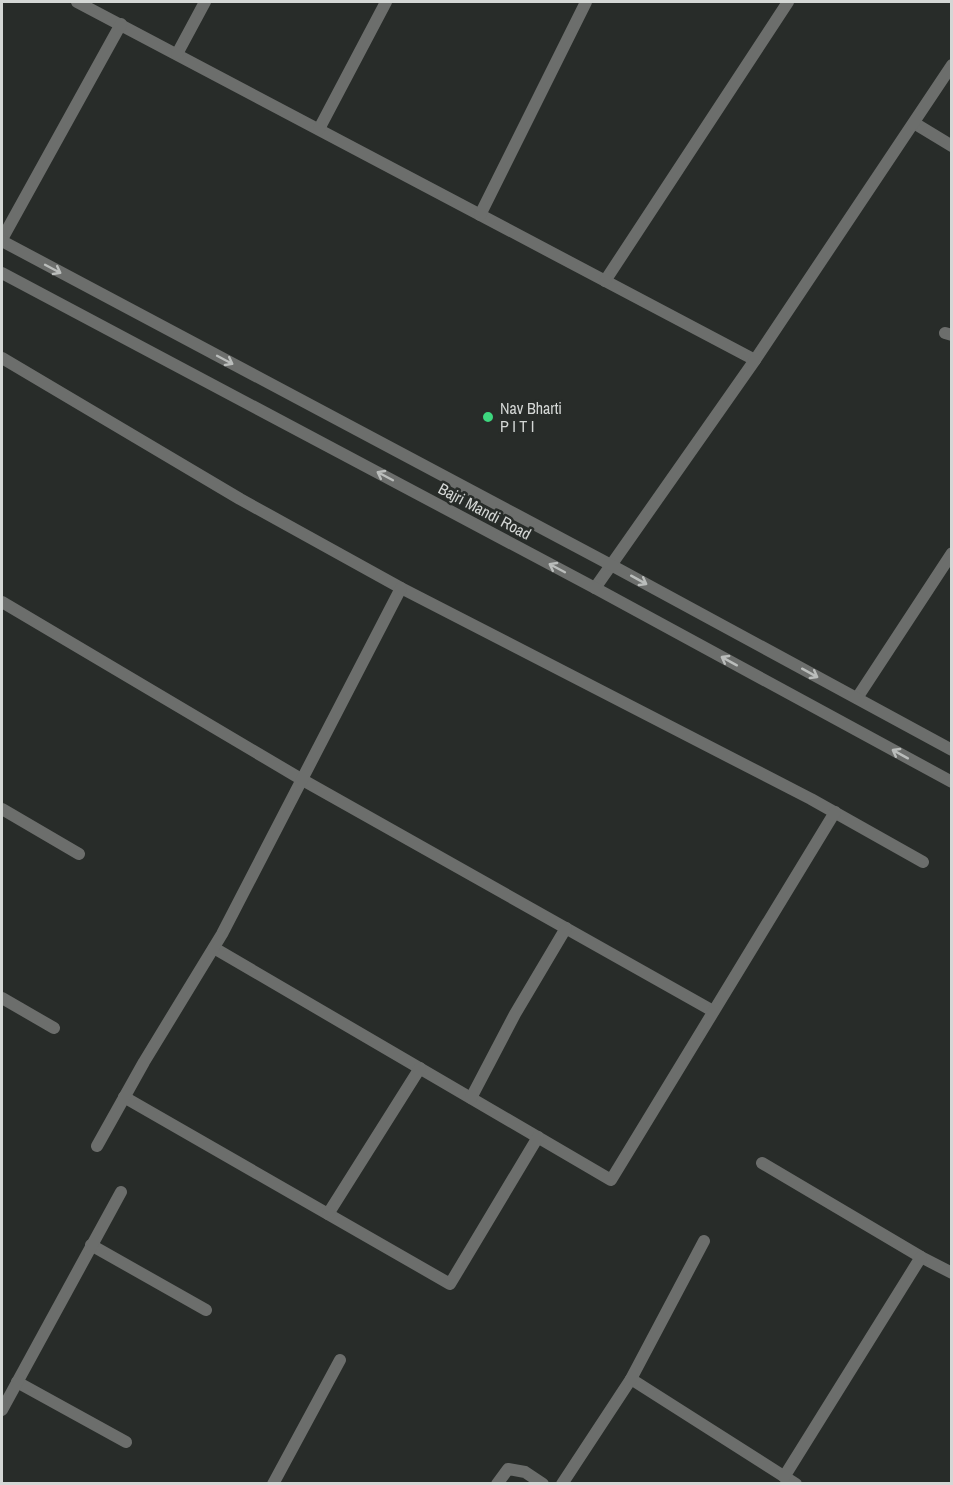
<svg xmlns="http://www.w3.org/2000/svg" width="953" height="1485" font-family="'Archivo Narrow',sans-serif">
	<rect width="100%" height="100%" fill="#282c29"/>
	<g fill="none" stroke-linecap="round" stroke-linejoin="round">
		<g stroke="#6c6e6c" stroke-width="12">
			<path d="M945 333 952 335"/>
			<path d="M857 698 952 553"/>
		</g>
		<g stroke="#6c6e6c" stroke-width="12">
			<path d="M77 2 755 360"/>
			<path d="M177 54 205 2"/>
			<path d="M914 123 952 146"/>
			<path d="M319 129 386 2"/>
			<path d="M480 215 586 2"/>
			<path d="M2 239 121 24"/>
			<path d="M605 281 788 2"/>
			<path d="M2 358 240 499 401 588 811 799 923 862"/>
			<path d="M595 588 755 360 952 65"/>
			<path d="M2 602 301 779 713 1011"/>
			<path d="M2 809 79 854"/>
			<path d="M214 948 611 1180 835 812"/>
			<path d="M2 998 54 1028"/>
			<path d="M124 1097 450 1284 538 1137"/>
			<path d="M471 1098 515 1014 566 928"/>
			<path d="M97 1146 144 1062 222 934 401 588"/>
			<path d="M762 1163 921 1257 952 1273"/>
			<path d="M328 1214 420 1068"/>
			<path d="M91 1245 206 1310"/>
			<path d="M631 1379 796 1484"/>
			<path d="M17 1382 126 1442"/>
			<path d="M2 1410 121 1192"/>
			<path d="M784 1477 921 1257"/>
			<path d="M273 1484 340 1360"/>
			<path d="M497 1484 508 1469 525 1472 543 1484"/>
			<path d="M562 1484 631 1379 704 1241"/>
		</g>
		<g stroke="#6c6e6c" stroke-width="12">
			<path d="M2 241 611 565 952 750"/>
			<path d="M2 273 595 588 952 782"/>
		</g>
	</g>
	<defs><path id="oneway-shaft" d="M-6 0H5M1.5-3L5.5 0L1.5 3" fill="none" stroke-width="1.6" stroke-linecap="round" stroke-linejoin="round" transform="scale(1.5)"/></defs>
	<g stroke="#babdbb">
		<use href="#oneway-shaft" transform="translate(53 269) rotate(28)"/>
		<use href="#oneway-shaft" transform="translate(225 360) rotate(28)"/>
		<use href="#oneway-shaft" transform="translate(385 476) rotate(-152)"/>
		<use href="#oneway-shaft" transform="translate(557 568) rotate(-152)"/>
		<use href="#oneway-shaft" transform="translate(639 580) rotate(29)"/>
		<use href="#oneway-shaft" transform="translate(729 661) rotate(-151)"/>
		<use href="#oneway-shaft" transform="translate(810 673) rotate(29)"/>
		<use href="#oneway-shaft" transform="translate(900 754) rotate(-151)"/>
	</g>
	<circle fill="#3dd77e" stroke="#282c29" stroke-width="2" cx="488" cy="417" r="6"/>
	<g text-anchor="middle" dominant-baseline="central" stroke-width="5" stroke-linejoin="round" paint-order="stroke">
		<g font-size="16" fill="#d4d7d5" stroke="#282c29" text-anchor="start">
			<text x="500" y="408">Nav Bharti<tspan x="500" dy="18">P I T I</tspan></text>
		</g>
		<g font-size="16" fill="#d4d7d5" stroke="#282c29">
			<text transform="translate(485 511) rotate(28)">Bajri Mandi Road</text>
		</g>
	</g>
	<rect width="953" height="1485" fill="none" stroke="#d4d7d5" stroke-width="6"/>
</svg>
